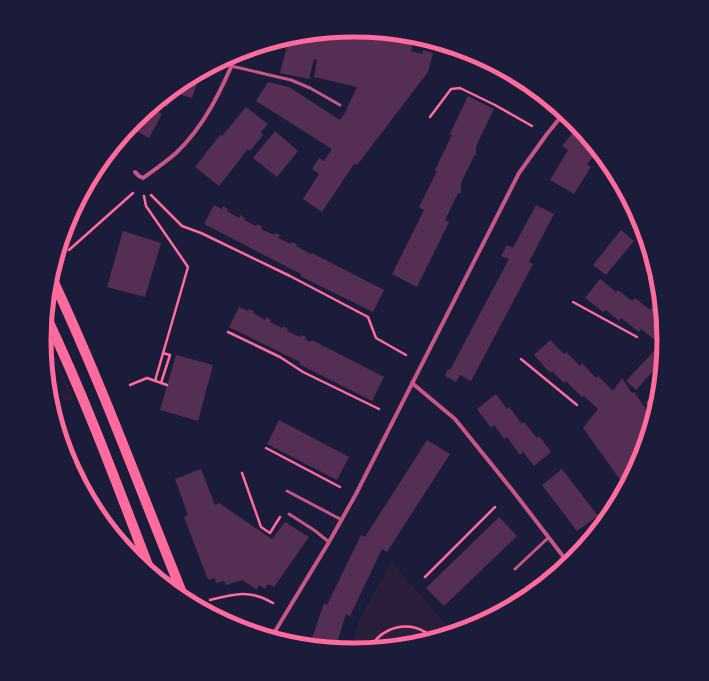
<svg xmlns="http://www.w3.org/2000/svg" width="709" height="681" font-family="'DM Sans',sans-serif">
	<rect width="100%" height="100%" fill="#1b1b3a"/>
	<g fill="#2a1e3b">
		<path d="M45 335 72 395 73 401 65 400 59 393 69 395 44 339Z"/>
		<path d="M391 562 454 633 415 645 350 651 359 620Z"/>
	</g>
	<g fill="#542f53">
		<path d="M355 30 393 34 414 39 411 51 422 54 423 50 433 53 428 72 357 165 354 164 322 212 303 199 319 174 312 169 319 158 324 161 332 149 256 101 268 82 289 87 340 120 346 111 357 87 314 77 317 60 314 59 309 79 280 73 289 38Z"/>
		<path d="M201 72 192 98 175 93 167 107 160 103 156 110 162 114 149 138 130 127 135 121 182 82Z"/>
		<path d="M468 96 494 109 476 146V155L474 156 461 183V193H458L445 220 449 222 417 287 392 274 424 210 419 207 437 171 435 170 452 135 450 134Z"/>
		<path d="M246 107 268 124 261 132 263 135 250 151 248 149 219 186 195 167 220 135 222 136Z"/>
		<path d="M578 126 598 150 587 164 591 167 574 194 550 180 568 150 562 146Z"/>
		<path d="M275 131 298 151 277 177 253 158Z"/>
		<path d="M214 205 222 209 223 206 228 209 227 211 239 218 241 215 245 218 244 220 256 226 257 224 262 226 261 229 274 235 275 233 280 235 278 238 291 244 292 242 297 244 296 246 311 254 312 253 384 290 373 312 300 276 301 274 204 224Z"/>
		<path d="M536 205 554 214 529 262 533 264 471 381 460 375 456 382 445 376 448 369 450 370 509 259 501 256 507 245 513 248Z"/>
		<path d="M621 230 634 241 606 275 593 265Z"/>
		<path d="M123 231 161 243 145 297 107 287Z"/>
		<path d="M644 231 646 239 648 243 640 237Z"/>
		<path d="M600 279 616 292 618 290 632 301 635 298 650 310 652 307 663 316 664 329 655 340 641 329 639 332 621 318 619 321 606 310 603 312 585 298Z"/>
		<path d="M239 307 248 311 249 309 254 311 253 313 265 320 266 317 271 320 270 322 282 328 283 326 288 329 287 331 300 337 301 335 306 337 305 339 310 342 312 340 384 377 372 401 299 364 300 362 229 327Z"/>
		<path d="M550 340 564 354 566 352 580 366 582 363 596 378 598 376 613 391 622 378 632 393 634 392 650 415 654 412 645 403 660 387 659 401 641 460 626 488 583 428 598 409 584 396 582 397 566 381 564 383 552 371 550 373 534 355Z"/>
		<path d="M655 350 663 357V360L636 390 626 381Z"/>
		<path d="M176 355 213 365 198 421 160 410Z"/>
		<path d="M496 394 507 409 509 407 522 424 524 422 537 438 539 436 551 452 534 466 523 452 520 455 507 437 504 439 494 425 491 428 477 409Z"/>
		<path d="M279 420 349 457 337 480 267 444Z"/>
		<path d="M58 427 84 470 102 511 97 514 68 459Z"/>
		<path d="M427 440 450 454 387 552 382 549 350 616 346 614 335 649 309 647 324 603 327 605 361 535 365 537Z"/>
		<path d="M201 469 215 505 219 503 272 539 285 522 309 537 274 587 268 584 265 589 259 585 257 590 242 580 226 585 224 581 216 583 215 578 208 580 184 517 188 515 175 479Z"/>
		<path d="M562 469 598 516 577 531 542 485Z"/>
		<path d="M499 517 517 536 444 606 426 588Z"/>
	</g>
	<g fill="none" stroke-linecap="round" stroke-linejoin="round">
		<g stroke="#ff6b9d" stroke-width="2.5">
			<path d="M430 117 451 89 460 88 495 105 532 126"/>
			<path d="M151 195 182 226 201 233 290 276 368 317 376 338 406 355"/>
			<path d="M144 196 146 206 188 267 155 381"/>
			<path d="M69 250 133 193"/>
			<path d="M573 302 637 337"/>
			<path d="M228 332 280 357 303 372 379 409"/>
			<path d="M521 359 577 405"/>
			<path d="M161 383 170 355 163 353"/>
			<path d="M130 385 147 378 167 385"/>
			<path d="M266 448 340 487"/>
			<path d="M242 473 261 527 270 533 280 517"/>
			<path d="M425 577 495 507"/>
			<path d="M210 600C233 594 250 589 273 603"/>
			<path d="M370 649C378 632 397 623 416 628 423 630 429 634 435 639"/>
		</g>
		<g stroke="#c65784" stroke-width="3">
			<path d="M231 66 291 80 310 88 340 105"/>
			<path d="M287 491 342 520"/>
			<path d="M289 514 314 530 329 542"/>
			<path d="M515 569 548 538"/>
		</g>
		<g stroke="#c65784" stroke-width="4">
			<path d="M135 172 139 176 143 178C154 170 166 162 176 153 204 127 222 89 237 53"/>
			<path d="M412 383 455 419 513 491 569 564"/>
			<path d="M271 638 329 542 356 494 519 173 547 134 564 113"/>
		</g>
		<g stroke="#ff6b9d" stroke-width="10">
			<path d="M51 276C101 382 141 492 185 600"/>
			<path d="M46 316C86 400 118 487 151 573"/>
		</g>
	</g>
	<path d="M0 0H709V681H0ZM51 340a303 303 0 1 1 606 0a303 303 0 1 1-606 0Z" fill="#1b1b3a" fill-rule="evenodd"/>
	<path fill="none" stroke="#ff6b9d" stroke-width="5" d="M51 340a303 303 0 1 1 606 0a303 303 0 1 1-606 0Z"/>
</svg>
